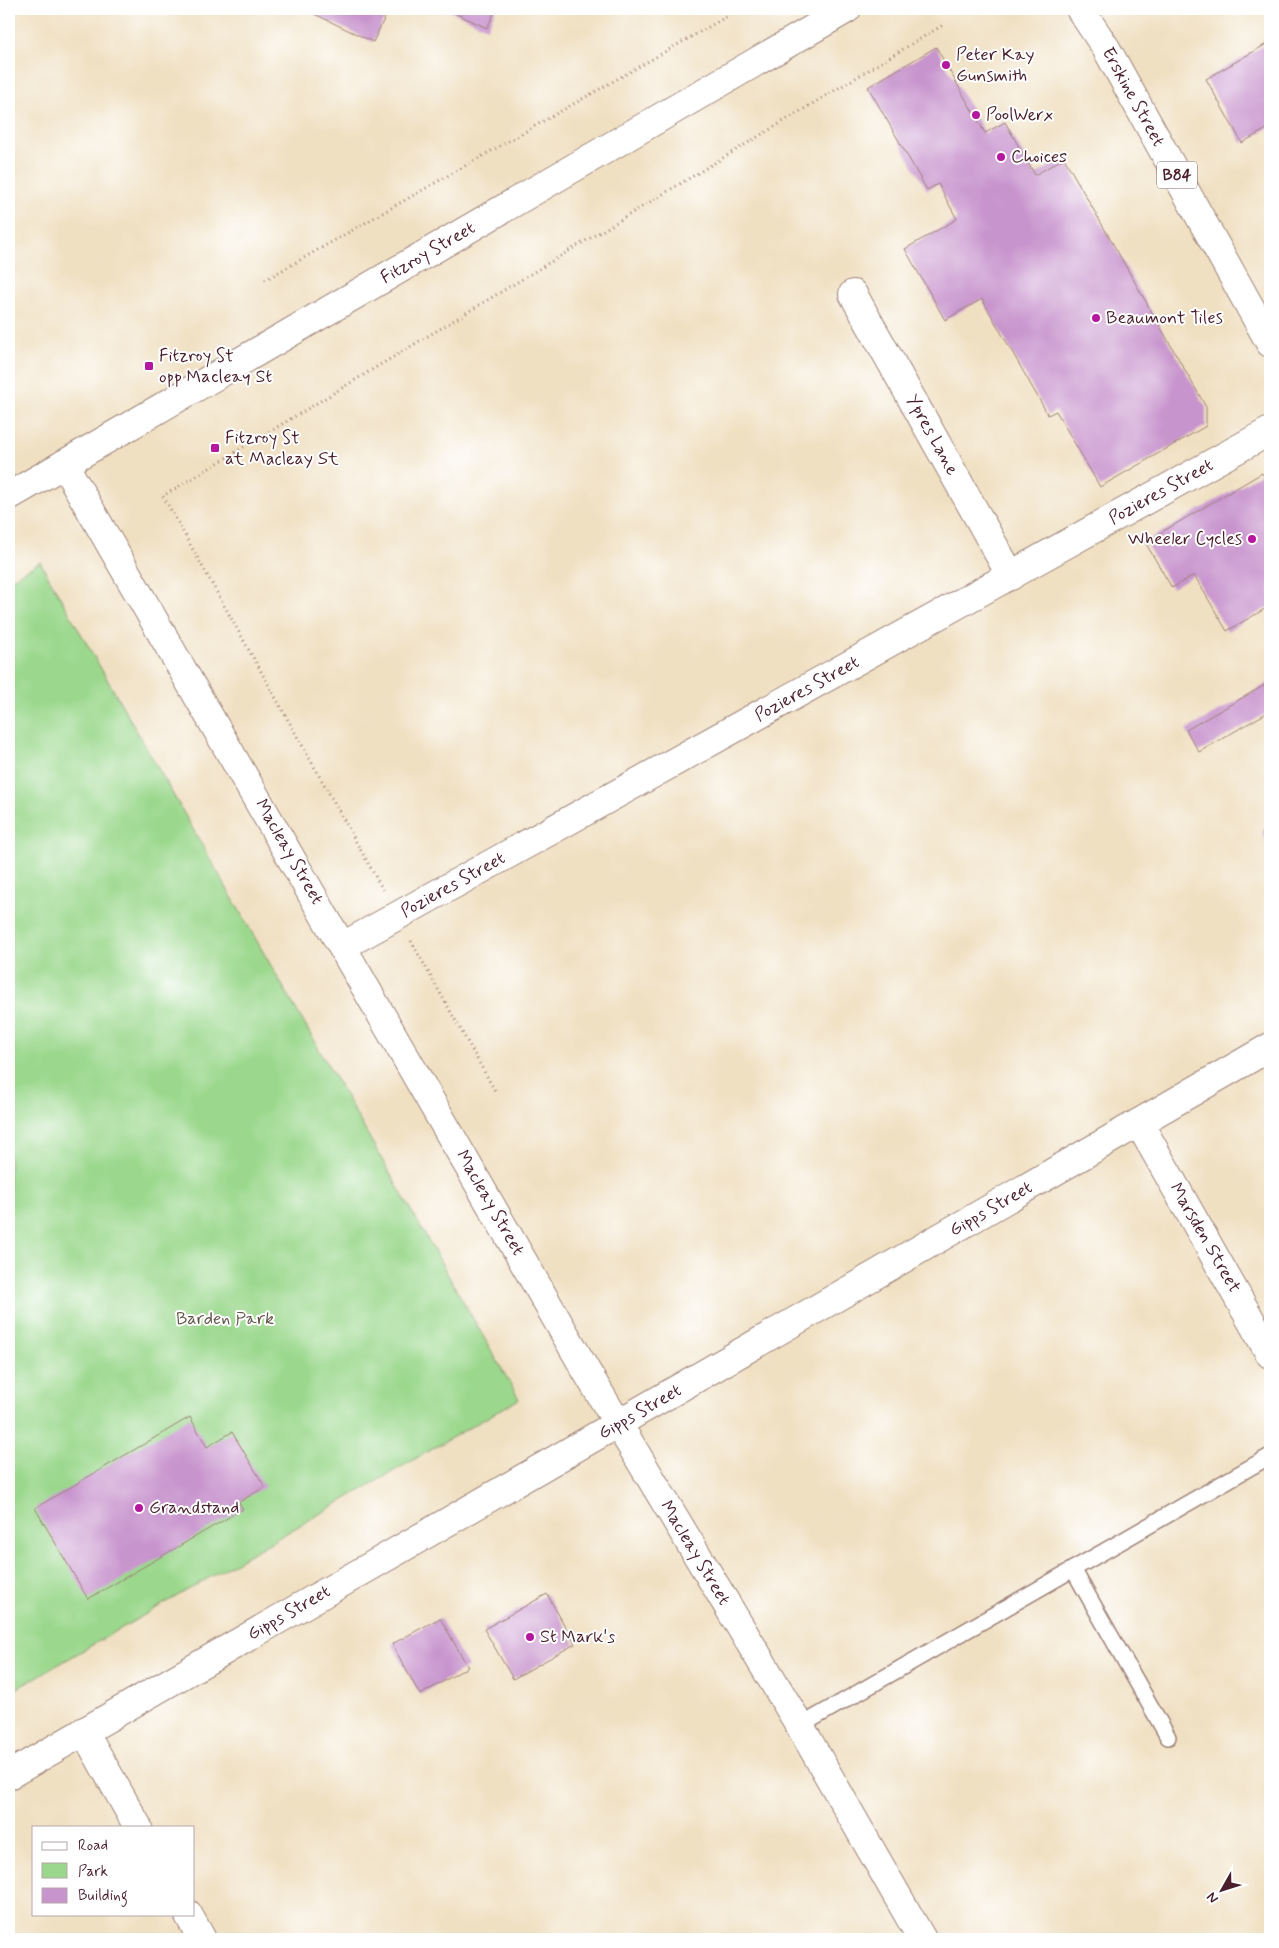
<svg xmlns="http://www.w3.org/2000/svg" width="1279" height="1948" font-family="Mynerve,sans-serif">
	<rect width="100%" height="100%" fill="#fff"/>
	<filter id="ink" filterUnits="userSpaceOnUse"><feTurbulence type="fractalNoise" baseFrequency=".02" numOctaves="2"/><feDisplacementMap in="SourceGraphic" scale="10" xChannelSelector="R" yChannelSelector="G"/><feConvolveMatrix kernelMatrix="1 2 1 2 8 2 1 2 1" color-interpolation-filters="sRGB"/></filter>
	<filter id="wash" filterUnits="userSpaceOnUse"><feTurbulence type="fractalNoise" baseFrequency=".0096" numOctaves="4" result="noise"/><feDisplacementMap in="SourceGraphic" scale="20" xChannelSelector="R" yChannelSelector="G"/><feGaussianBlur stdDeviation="1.12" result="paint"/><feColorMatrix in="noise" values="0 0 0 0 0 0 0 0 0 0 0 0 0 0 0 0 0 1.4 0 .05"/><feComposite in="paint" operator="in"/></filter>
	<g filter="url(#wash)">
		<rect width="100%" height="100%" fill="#f0e0c2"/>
		<path fill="#9bd88d" stroke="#727c5c" d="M40 562 519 1399 9 1693V580Z"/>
		<g id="blocks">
			<g fill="#c894cd">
				<path d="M304 9H389L373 42Z"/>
				<path d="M446 9H496L487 28Z"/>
				<path d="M1270 42V127L1242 143 1206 79Z"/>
				<path d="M936 47 985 133 1005 122 1035 175 1064 158 1206 407V426L1100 487 1056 411 1048 415 982 299 945 320 905 249 957 219 938 184 927 190 868 87Z"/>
				<path d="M1262 473 1270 486V606L1227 631 1194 575 1172 588 1145 542Z"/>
				<path d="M1270 682V711L1199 752 1186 730Z"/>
				<path d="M1270 828V847L1262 833Z"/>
				<path d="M190 1417 207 1447 232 1432 265 1487 239 1502 243 1509 88 1599 35 1508Z"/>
				<path d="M547 1594 575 1644 513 1679 484 1629Z"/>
				<path d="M440 1618 468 1667 420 1695 392 1644Z"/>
			</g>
		</g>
	</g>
	<g filter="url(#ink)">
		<use href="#blocks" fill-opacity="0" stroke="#9d8076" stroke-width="1"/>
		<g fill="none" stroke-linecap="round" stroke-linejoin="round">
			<defs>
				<g id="lane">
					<path d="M1073 1569 1168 1737"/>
					<path d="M800 1726 1270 1456"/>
				</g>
				<g id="street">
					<path d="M853 294 1011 576"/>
					<path d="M64 464 588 1374 800 1726 922 1939"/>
					<path d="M343 946 1270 431"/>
					<path d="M1139 1123 1270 1354"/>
					<path d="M84 1731 138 1827"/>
					<path d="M9 1775 1270 1047"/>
					<path d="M188 1914 202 1939"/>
				</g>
				<path id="secondary" d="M9 496 847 9"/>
				<path id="primary" d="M1080 9 1106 48 1270 343"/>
			</defs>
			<use href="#lane" stroke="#9d8076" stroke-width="18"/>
			<use href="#street" stroke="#9d8076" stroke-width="30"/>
			<use href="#secondary" stroke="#9d8076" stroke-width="30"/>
			<use href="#primary" stroke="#9d8076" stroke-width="30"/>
			<g stroke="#9d8076" stroke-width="3" stroke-dasharray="1 4" stroke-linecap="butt">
				<path d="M265 280 740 9"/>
				<path d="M383 890 163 496 943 25"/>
				<path d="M411 941 495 1091"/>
			</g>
			<use href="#lane" stroke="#fff" stroke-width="15"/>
			<use href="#street" stroke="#fff" stroke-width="28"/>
			<use href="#secondary" stroke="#fff" stroke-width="28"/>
			<use href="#primary" stroke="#fff" stroke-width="28"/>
		</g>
	</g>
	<g fill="#b5179e" stroke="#fff" stroke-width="2">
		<circle cx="946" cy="65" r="5"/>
		<circle cx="976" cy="115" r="5"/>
		<circle cx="1001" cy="157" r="5"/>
		<circle cx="1096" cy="318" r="5"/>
		<rect x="144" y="361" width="10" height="10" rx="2.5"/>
		<rect x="210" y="443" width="10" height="10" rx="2.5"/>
		<circle cx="1252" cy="539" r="5"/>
		<circle cx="139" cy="1508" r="5"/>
		<circle cx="530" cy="1637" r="5"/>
	</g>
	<g text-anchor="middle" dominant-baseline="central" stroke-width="4" stroke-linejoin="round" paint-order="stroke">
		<rect fill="#fff" stroke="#80626b" stroke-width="1" x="1157" y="161.5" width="40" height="27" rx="4"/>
		<g font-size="16" font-weight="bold" fill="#4a1f2b">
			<text x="1177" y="175">B84</text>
		</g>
		<g font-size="18" fill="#4a1f2b" stroke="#fff" text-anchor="start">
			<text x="956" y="55">Peter Kay<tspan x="956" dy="21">Gunsmith</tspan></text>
			<text x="986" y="115">PoolWerx</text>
			<text x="1011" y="157">Choices</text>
			<text x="1106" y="318">Beaumont Tiles</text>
			<text x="159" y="356">Fitzroy St<tspan x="159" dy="21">opp Macleay St</tspan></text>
			<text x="225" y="438">Fitzroy St<tspan x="225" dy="21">at Macleay St</tspan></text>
			<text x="1242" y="539" text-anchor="end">Wheeler Cycles</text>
			<text x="149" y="1508">Grandstand</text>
			<text x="540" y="1637">St Mark's</text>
		</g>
		<g font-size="18" fill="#4a1f2b" stroke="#fff">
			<text transform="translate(1133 97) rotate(61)">Erskine Street</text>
			<text transform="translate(428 253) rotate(-30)">Fitzroy Street</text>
			<text transform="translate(932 435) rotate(61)">Ypres Lane</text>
			<text transform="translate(1161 492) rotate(-29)">Pozieres Street</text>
			<text transform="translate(807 689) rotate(-29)">Pozieres Street</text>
			<text transform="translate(289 852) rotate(60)">Macleay Street</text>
			<text transform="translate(453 885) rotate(-29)">Pozieres Street</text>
			<text transform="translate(490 1203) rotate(60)">Macleay Street</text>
			<text transform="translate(991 1209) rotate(-30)">Gipps Street</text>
			<text transform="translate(1205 1238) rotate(60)">Marsden Street</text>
			<text transform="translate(640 1412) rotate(-30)">Gipps Street</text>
			<text transform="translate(695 1553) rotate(59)">Macleay Street</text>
			<text transform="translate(289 1613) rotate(-30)">Gipps Street</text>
		</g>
		<g font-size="18" fill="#625648" stroke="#fff">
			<text x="225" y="1319">Barden Park</text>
		</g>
	</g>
	<rect width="1279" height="1948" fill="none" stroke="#fff" stroke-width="30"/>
	<rect x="32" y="1826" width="162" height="90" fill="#ffffff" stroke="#b7a5aa"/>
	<rect x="42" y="1842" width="25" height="8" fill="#ffffff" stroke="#b7a5aa"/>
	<text x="78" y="1850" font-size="15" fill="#4a1f2b">Road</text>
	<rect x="42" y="1863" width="25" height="15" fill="#9bd88d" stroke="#b7a5aa"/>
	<text x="78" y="1876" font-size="15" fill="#4a1f2b">Park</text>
	<rect x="42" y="1888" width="25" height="15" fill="#c894cd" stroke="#b7a5aa"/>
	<text x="78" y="1900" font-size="15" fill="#4a1f2b">Building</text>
	<g transform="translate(1222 1890) rotate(231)" stroke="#ffffff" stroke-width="4" paint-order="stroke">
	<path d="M0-4L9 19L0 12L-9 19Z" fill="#4a1f2b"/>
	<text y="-8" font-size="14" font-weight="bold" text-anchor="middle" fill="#4a1f2b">N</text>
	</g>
</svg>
